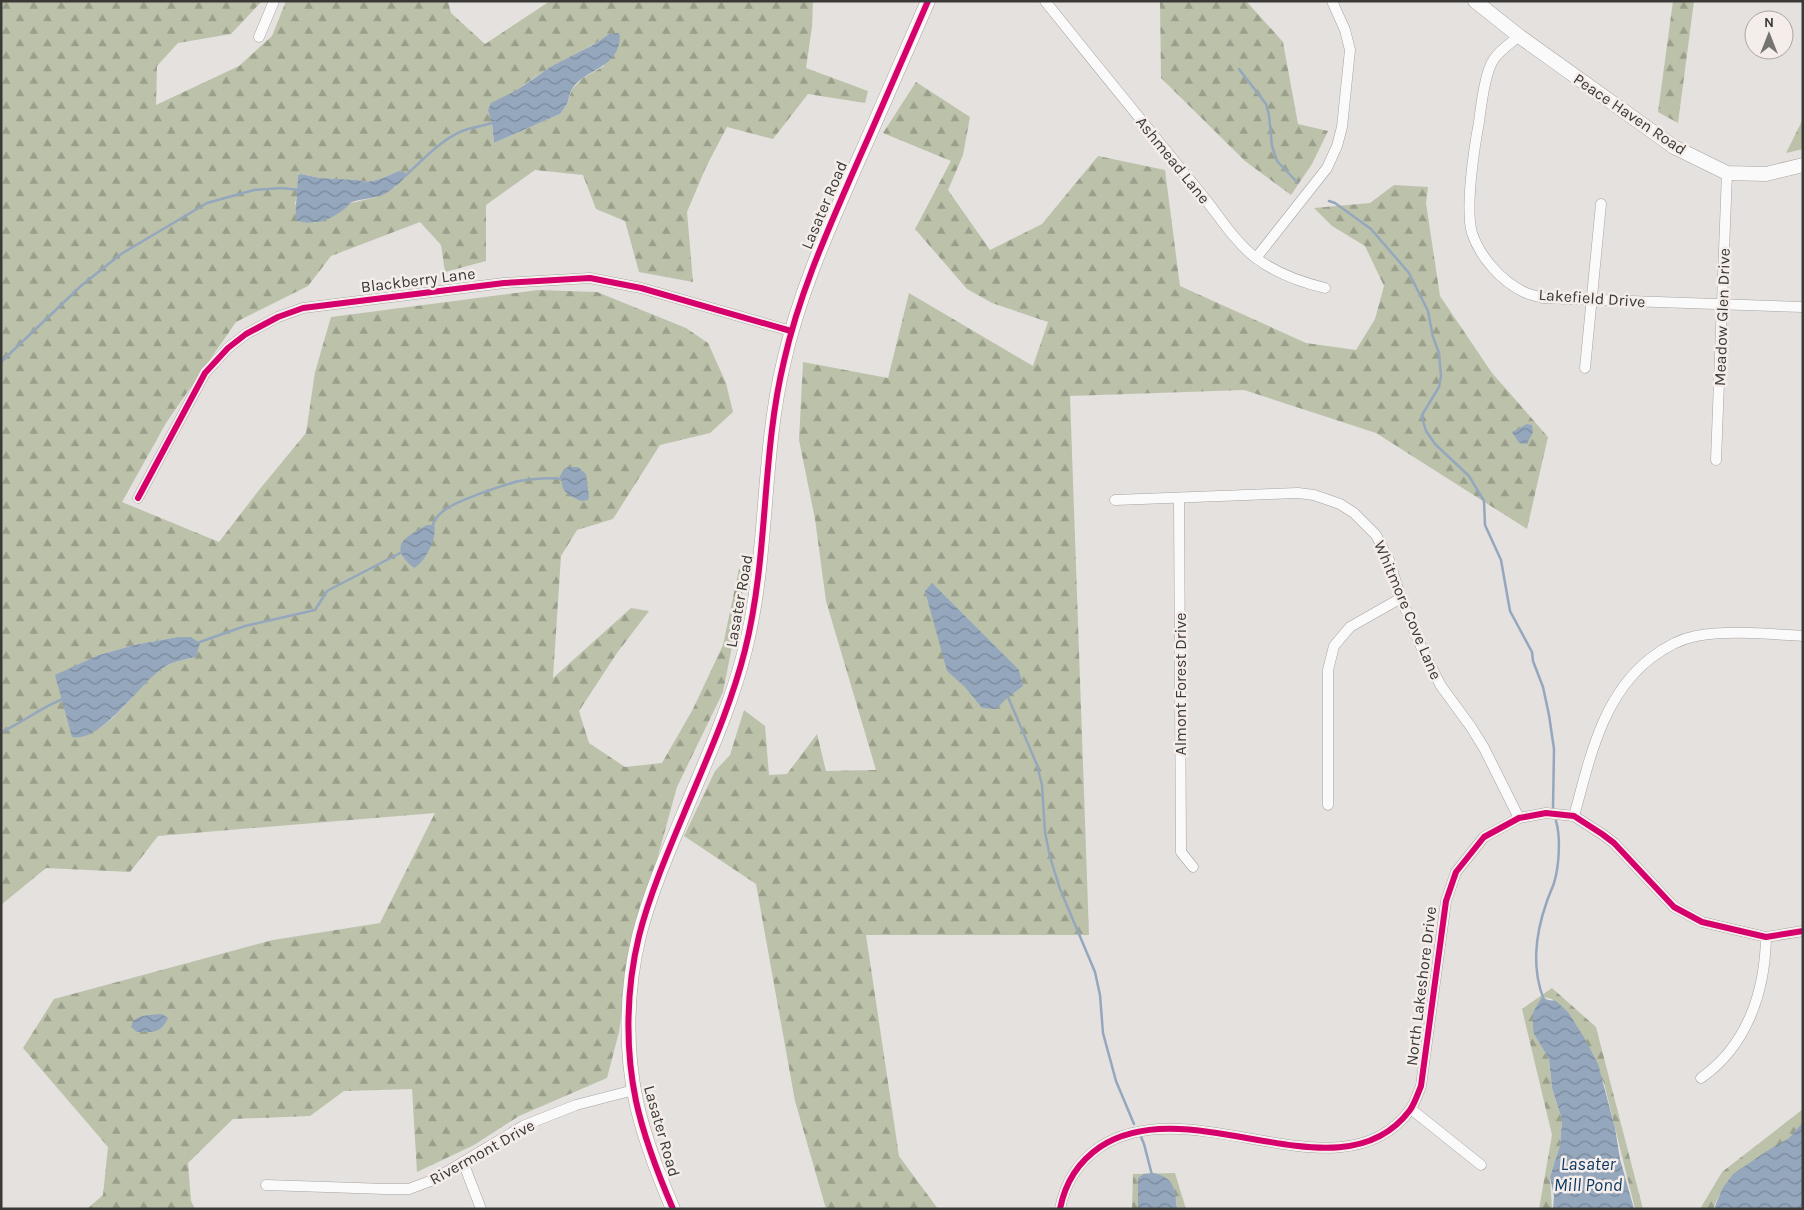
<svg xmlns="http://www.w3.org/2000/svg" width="1804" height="1210" font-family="Karla,sans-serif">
	<defs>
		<pattern id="forest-firs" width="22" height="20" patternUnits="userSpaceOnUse" patternTransform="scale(1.25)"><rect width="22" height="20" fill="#bcc2aa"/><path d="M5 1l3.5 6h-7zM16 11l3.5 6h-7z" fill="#9a9f8b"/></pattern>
		<pattern id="water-waves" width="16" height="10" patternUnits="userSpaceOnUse" patternTransform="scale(1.25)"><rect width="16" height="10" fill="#94a7bd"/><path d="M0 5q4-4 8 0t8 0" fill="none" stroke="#7a899a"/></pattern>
	</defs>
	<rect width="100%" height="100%" fill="#e4e1df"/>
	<g fill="url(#forest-firs)" fill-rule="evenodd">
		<path d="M1 1H262L231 34 178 43 157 66 156 105 239 66 272 36 286 1H448L451 13 485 44 550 1H813L812 27 806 68 868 91 865 103 808 94 773 139 727 127 706 167 687 212 693 282 639 272 625 221 596 209 583 175 535 170 486 205V261L445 272 441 245 420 222 331 256 308 286 236 322 166 423 122 502 219 542 259 490 306 433 315 372 331 317 538 290 597 292 686 328 708 343 726 383 733 412 710 433 660 445 613 519 577 530 561 556 553 678 631 608 649 611 617 653 579 711 589 743 625 767 662 763 693 709 723 645 739 569 747 570 723 692 677 787 629 961 619 1032 607 1078 519 1116 474 1145 417 1172 412 1089 344 1091 310 1116 233 1119 188 1163 191 1201 195 1209H87L103 1195 108 1147 23 1048 54 999 273 940 380 923 435 813 158 836 130 872 46 868 1 905ZM609 34 604 66 583 78 572 89 567 105 560 114 494 143 492 123C500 112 508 97 519 89 546 66 580 55 609 34ZM399 171 396 187 377 197 351 203 314 223 295 204 298 190V175L301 174 320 178 358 180C371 185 387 176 399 171ZM179 637 196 657C186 659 175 661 166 666 143 680 129 705 109 721 102 727 94 731 85 735L99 655 134 645Z"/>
		<path d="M1160 1H1246L1283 42 1298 124 1328 131 1312 164 1291 195 1245 161 1161 78Z"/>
		<path d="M1673 1H1694L1678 123 1658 112Z"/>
		<path d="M916 82 970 117 963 155 948 190 990 250 1042 224 1098 156 1165 170 1180 286 1306 343 1356 350 1375 319 1384 286 1365 246 1332 226 1314 208 1370 203 1394 185 1428 187 1426 203 1440 296 1492 373 1548 437 1527 529 1376 433 1244 390 1070 396 1089 935H866L899 1156 938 1209H826L795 1101 756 884 684 836 715 771 730 755 744 710 765 726 769 775 787 774 817 734 826 771 876 770 826 601 815 519 799 440 803 362 888 378 909 293 1033 366 1048 322 992 303 967 289 915 229 951 161 883 133Z"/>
		<path d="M1803 119V149L1786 153Z"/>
		<path d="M1552 988 1596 1027 1643 1209H1635L1604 1083 1552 999 1543 997 1533 1012 1534 1034 1549 1059 1552 1088 1562 1120 1560 1145 1550 1177 1552 1209H1539L1552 1135 1522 1009Z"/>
		<path d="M1803 1109V1125L1789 1138 1722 1189 1713 1209H1700L1722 1172Z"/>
		<path d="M1175 1173 1186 1209H1177L1176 1198 1143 1174 1138 1178V1209H1132L1133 1174Z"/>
	</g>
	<g fill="url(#water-waves)">
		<path d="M618 33 620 35C620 69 585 68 572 89 569 94 569 100 567 104 565 108 562 111 560 114L494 143 492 123 488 110 491 103 517 90 552 66 593 45 609 34Z"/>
		<path d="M399 171 404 172 407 175C398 185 388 195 375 197 368 199 360 199 352 202 349 204 346 208 343 210 329 221 312 226 296 220 295 204 298 190 298 175L301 174 320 178 358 180C371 185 387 176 399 171Z"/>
		<path d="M1527 424 1532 425 1533 432 1527 444 1519 443 1512 432Z"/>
		<path d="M567 467H578L586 474 589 497 588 500 581 501C573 497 561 493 562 482L559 478 564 469Z"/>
		<path d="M427 525H434C438 537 425 563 414 568 387 546 405 537 427 525Z"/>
		<path d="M932 583 1019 670 1023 686 1008 697 996 709 982 708 965 687 947 671 925 591Z"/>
		<path d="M178 637H191L200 643 196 657C186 659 175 661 166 666 141 680 103 743 72 737L55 675 99 655 134 645Z"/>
		<path d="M1542 997 1548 1000 1556 1001 1568 1012 1585 1039 1598 1064 1615 1128 1620 1159 1634 1209H1553L1554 1196 1550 1177 1560 1145 1562 1120 1552 1088 1549 1059 1534 1034 1533 1028V1012Z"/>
		<path d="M162 1014 168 1018C161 1034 152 1032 137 1032L131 1027 133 1021C142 1014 151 1015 162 1014Z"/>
		<path d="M1803 1122V1209H1714L1722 1189 1733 1174 1767 1151 1789 1138Z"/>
		<path d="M1154 1173C1175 1178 1175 1190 1177 1209H1138V1178L1143 1174Z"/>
	</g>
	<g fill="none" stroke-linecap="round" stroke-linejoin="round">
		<g stroke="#94a7bd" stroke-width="2.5">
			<path d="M1239 69 1266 104 1269 115 1272 146 1277 161 1297 182"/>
			<path d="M405 176C423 160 444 136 468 129 477 127 486 125 495 122"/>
			<path d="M1329 201 1335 203 1371 229 1409 273 1428 311 1433 337 1439 353 1441 376 1439 387 1422 415 1423 421 1426 431 1435 444 1469 476 1484 501 1485 525 1501 560 1510 611 1532 652 1533 661 1543 687 1549 715 1554 749 1553 810"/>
			<path d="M1 362 82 285 121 254 207 203 254 190 282 188 299 190"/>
			<path d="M433 526C433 520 440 513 446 509 459 500 503 485 519 481 532 479 548 477 561 479"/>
			<path d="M197 643 245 626 315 610 327 591 404 551"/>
			<path d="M1008 697 1037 765 1042 785 1045 832 1050 857 1060 889 1095 972 1100 995 1103 1033 1116 1081 1134 1124"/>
			<path d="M1 732C23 723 41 707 63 699"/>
			<path d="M1544 1000C1531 968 1536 932 1547 901 1549 895 1552 889 1554 883 1559 867 1561 837 1556 821"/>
			<path d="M1141 1137 1144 1144 1152 1175"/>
		</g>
		<defs>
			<g id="street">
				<path d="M1045 1C1097 66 1150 131 1202 195 1220 217 1234 241 1256 258 1277 274 1300 282 1325 288"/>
				<path d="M1519 36C1511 43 1500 50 1494 59 1485 71 1481 106 1479 122 1474 149 1465 208 1472 233 1480 257 1501 281 1524 292 1530 295 1537 296 1543 298L1803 307"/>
				<path d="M259 37 274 1"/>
				<path d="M1256 258 1327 168 1337 146 1342 127 1350 50 1345 30 1332 1"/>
				<path d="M1585 368 1601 204"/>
				<path d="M1716 460 1727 173"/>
				<path d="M138 498 205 373 228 348 246 334 278 317 303 308 504 283 590 278 641 288 791 331"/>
				<path d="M1179 498 1181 852 1193 867"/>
				<path d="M1115 500 1298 493 1314 495 1340 504 1354 513 1376 535 1389 560 1401 598 1422 649 1441 686 1471 727 1484 748 1519 818"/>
				<path d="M1328 805V670L1334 646 1350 627 1401 598"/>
				<path d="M1574 816C1590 758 1602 696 1651 658 1664 648 1680 639 1696 636 1729 630 1769 634 1803 636"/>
				<path d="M1701 1078C1747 1046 1765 992 1766 937"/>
				<path d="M1411 1109 1481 1165"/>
				<path d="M463 1162 481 1209"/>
				<path d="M266 1185 386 1189H409L433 1180 523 1126 576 1105 634 1090"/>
				<path d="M1060 1209C1065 1183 1078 1162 1100 1147 1191 1087 1341 1203 1410 1110 1415 1103 1418 1093 1421 1086L1446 901 1456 872 1484 837 1519 818 1546 813 1574 816 1602 834 1614 843 1674 907 1702 922 1766 937 1803 931"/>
			</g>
			<g id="secondary">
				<path d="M1475 1 1519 36 1674 147 1727 173 1766 174 1803 165"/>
				<path d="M673 1209C658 1174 644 1138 636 1101 625 1048 626 989 639 936 649 896 669 849 685 811 707 758 731 706 745 650 769 555 761 456 784 361 799 294 827 232 854 170 879 114 903 58 928 1"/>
			</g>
		</defs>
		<use href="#street" stroke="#a6a4a2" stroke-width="11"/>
		<use href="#secondary" stroke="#a6a4a2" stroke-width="15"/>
		<use href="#street" stroke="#fbfafa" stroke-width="10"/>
		<use href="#secondary" stroke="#fbfafa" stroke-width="14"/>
		<defs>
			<g id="cycleway">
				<path d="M138 498 205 373 228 348 246 334 278 317 303 308 504 283 590 278 641 288 791 331"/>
				<path d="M673 1209C658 1174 644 1138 636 1101 625 1048 626 989 639 936 649 896 669 849 685 811 707 758 731 706 745 650 769 555 761 456 784 361 799 294 827 232 854 170 879 114 903 58 928 1"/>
				<path d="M1060 1209C1065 1183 1078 1162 1100 1147 1191 1087 1341 1203 1410 1110 1415 1103 1418 1093 1421 1086L1446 901 1456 872 1484 837 1519 818 1546 813 1574 816 1602 834 1614 843 1674 907 1702 922 1766 937 1803 931"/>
			</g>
		</defs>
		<use href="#cycleway" stroke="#f4edea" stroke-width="9"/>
		<use href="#cycleway" stroke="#d6006c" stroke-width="6"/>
	</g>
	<g text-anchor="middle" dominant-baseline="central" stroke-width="5" stroke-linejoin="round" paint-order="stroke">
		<g font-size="16" fill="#3b3937" stroke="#f4edea">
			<text transform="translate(1630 114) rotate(34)">Peace Haven Road</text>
			<text transform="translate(1173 160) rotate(51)">Ashmead Lane</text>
			<text transform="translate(824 205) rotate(-67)">Lasater Road</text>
			<text transform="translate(418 280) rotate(-7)">Blackberry Lane</text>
			<text transform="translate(1592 298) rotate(4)">Lakefield Drive</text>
			<text transform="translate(1722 317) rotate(-88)">Meadow Glen Drive</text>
			<text transform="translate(739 601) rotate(-80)">Lasater Road</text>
			<text transform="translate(1408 610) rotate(67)">Whitmore Cove Lane</text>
			<text transform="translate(1180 684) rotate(-90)">Almont Forest Drive</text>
			<text transform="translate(1421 986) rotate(-83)">North Lakeshore Drive</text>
			<text transform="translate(662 1131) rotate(74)">Lasater Road</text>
			<text transform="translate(482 1152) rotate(-29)">Rivermont Drive</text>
		</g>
		<g font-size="18" font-style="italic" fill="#07355f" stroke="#f4edea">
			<text x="1588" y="1164">Lasater<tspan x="1588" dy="21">Mill Pond</tspan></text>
		</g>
	</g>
	<rect width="1804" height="1210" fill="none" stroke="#3b3937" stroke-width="5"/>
	<g transform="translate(1769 35)"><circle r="24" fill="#f4edea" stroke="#aaa5a2"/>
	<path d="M0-4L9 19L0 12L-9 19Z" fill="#767472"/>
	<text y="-8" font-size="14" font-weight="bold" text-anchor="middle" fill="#3b3937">N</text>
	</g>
</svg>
